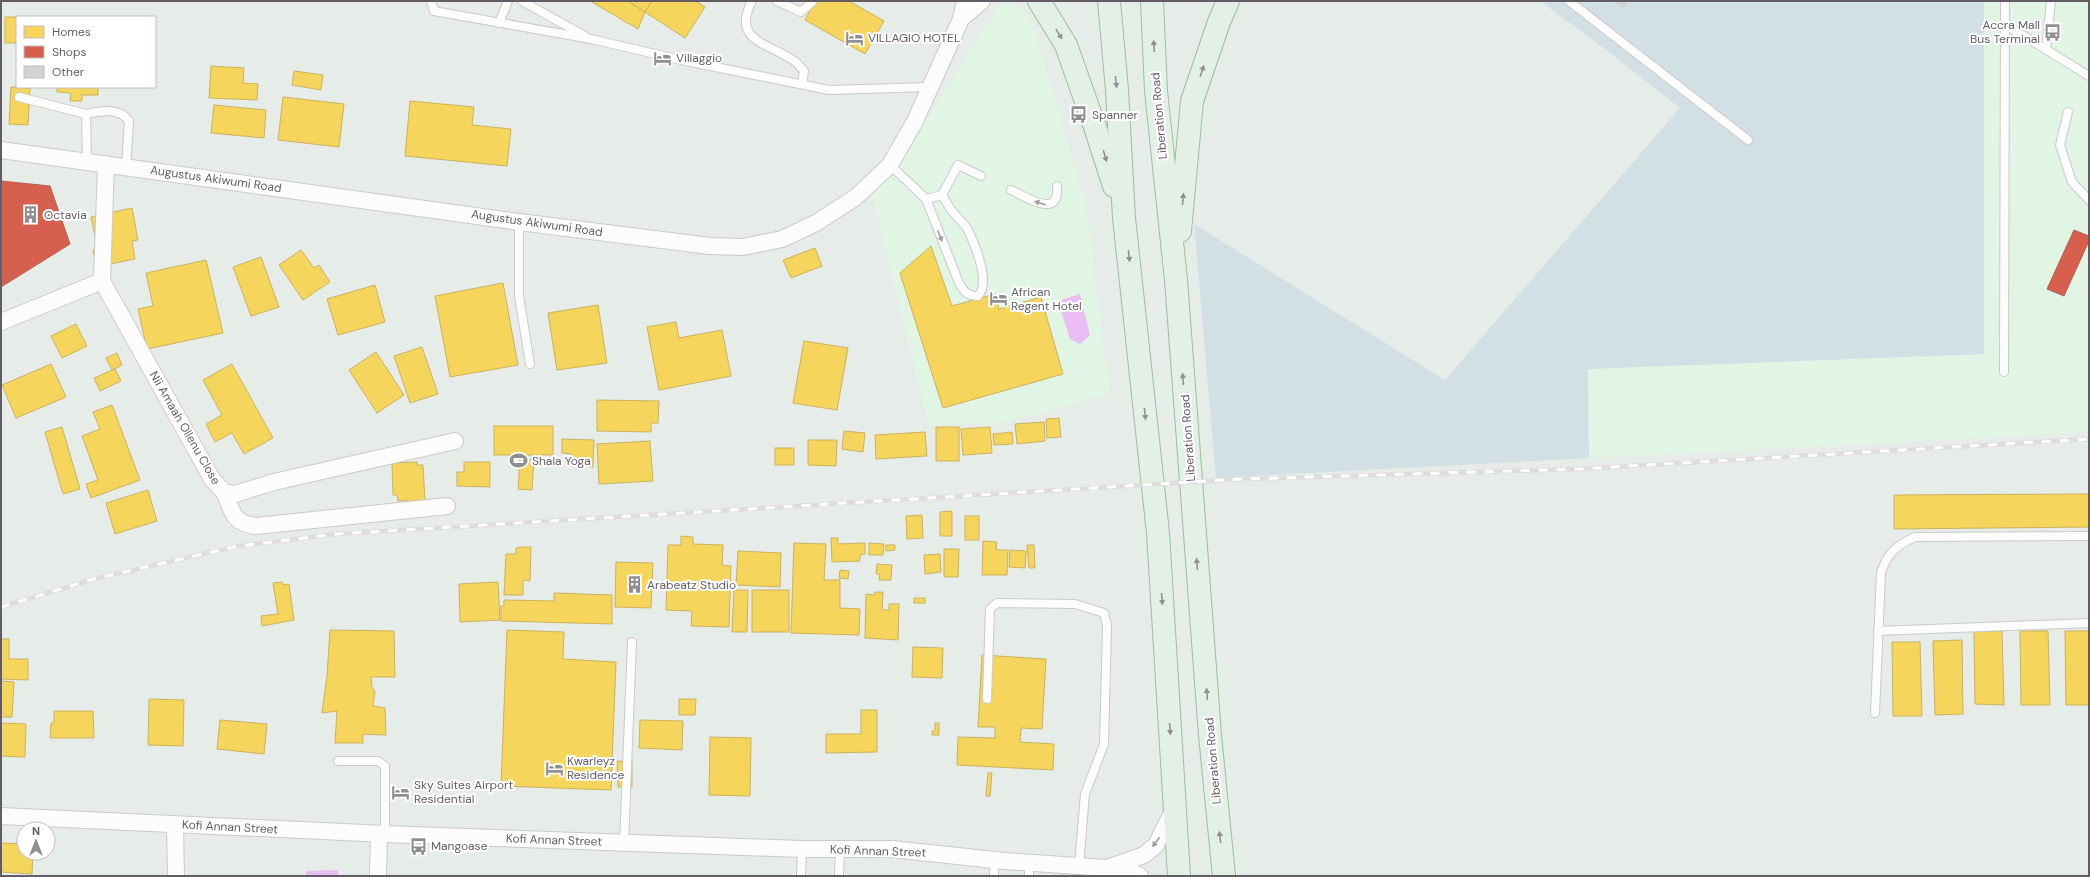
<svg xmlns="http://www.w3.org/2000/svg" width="2090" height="877" font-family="'DM Sans',sans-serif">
	<rect width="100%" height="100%" fill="#e6ece7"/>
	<g fill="#e0f5e3">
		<path d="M1003 1H1010L1030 16 1086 204 1110 393 1006 422 928 426 872 194 912 142Z"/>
		<path d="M1984 1H2089V432L1589 458 1587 369 1984 354Z"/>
	</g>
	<path fill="#d2e0e5" d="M1540 1H1984V354L1588 369 1589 458 1216 478 1194 224 1445 380 1680 108 1606 50Z"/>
	<g fill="#eabcf4">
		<path d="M1080 294 1090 335 1080 344 1070 339 1058 301Z"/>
		<path d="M338 870V876H306V871Z"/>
	</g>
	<g fill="#f6d55c" stroke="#cab15e">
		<path d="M590 1H628L645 12 638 29Z"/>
		<path d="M628 1H652L645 12Z"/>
		<path d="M652 1H696L705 7 685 38 645 12Z"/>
		<path d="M815 1H849L884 21 865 54 805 20Z"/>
		<rect x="5" y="17" width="12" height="26"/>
		<path d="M211 66 244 68 243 83 258 84 257 100 209 98Z"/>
		<path d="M294 71 323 75 321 90 292 85Z"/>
		<path d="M11 87 30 88 28 125 9 124Z"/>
		<path d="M57 87H98V95H82V101H70L71 93 57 92Z"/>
		<path d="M283 97 344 104 339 147 278 140Z"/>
		<path d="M410 101 474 107 472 125 511 129 507 166 405 156Z"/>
		<path d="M214 105 266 110 264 138 211 133Z"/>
		<path d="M132 208 138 240 132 241 135 259 96 267 93 250 98 249 91 217Z"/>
		<path d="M931 246 952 306 995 294 999 309 1041 297 1063 374 943 408 900 273Z"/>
		<path d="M815 248 822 266 791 278 783 260Z"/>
		<path d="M301 250 314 268 319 265 330 282 303 300 279 265Z"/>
		<path d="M261 257 279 307 251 316 233 267Z"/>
		<path d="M206 260 223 333 147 349 138 309 153 306 146 273Z"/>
		<path d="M503 283 518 365 450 377 435 296Z"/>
		<path d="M375 285 385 322 338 335 327 299Z"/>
		<path d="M598 305 607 363 557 370 548 313Z"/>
		<path d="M676 322 679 338 722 330 731 376 659 390 647 327Z"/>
		<path d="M76 324 87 346 62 358 51 336Z"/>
		<path d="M804 341 848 348 837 410 793 403Z"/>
		<path d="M422 347 438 394 410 403 394 356Z"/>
		<path d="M376 352 404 395 377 413 349 370Z"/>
		<path d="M117 353 122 365 112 370 106 358Z"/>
		<path d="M51 364 66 397 16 418 2 385Z"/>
		<path d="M232 364 273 438 244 454 232 433 215 442 206 424 222 415 203 380Z"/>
		<path d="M115 369 121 381 100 391 94 378Z"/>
		<path d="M597 400 659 401 658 423H651V432L597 431Z"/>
		<path d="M112 405 140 480 91 498 86 484 98 480 82 436 100 429 93 412Z"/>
		<path d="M1059 418 1061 437 1047 438 1046 419Z"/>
		<path d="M1044 422 1045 441 1017 444 1015 424Z"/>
		<rect x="494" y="426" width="59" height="29"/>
		<path d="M62 427 80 489 63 494 45 432Z"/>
		<rect x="936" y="427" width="23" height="34"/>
		<path d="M990 427 992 453 963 455 961 429Z"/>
		<path d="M844 431 865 433 863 452 842 449Z"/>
		<path d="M925 432 927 456 876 459 875 435Z"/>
		<path d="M1012 432 1013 444 994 445 993 434Z"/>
		<path d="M562 439 594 440 593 467 571 466 572 454 562 453Z"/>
		<path d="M808 440H837L836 466 808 465Z"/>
		<path d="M650 441 653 481 599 484 597 444Z"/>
		<rect x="775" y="448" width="19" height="17"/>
		<path d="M520 459 534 460 532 490 518 489Z"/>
		<path d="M417 462V465H423L425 501 407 504V500L398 501 397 495H393L392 463Z"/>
		<path d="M464 462H490V487L457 486V472H464Z"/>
		<path d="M148 490 157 521 115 534 106 503Z"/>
		<path d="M2089 494V527L1894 529V495Z"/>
		<path d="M952 511V536H940V512Z"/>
		<path d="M922 515 923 538 907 539 906 516Z"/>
		<rect x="965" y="516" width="14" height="24"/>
		<path d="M681 536 693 537V544L723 545 722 565 731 566 729 627 691 626 692 611 666 610 668 545H681Z"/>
		<path d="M831 538H838V544L865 543V554L860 555V561L832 562Z"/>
		<path d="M983 541 997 542 996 550H1008L1007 575H982Z"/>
		<path d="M794 543 826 544 824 580H840V608L860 609 859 635 791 633Z"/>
		<path d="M869 543 884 544 883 555H869Z"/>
		<path d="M886 545H895V550L886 551Z"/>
		<path d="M1027 545H1034L1035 568H1029Z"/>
		<path d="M522 547H531L530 581 523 580V595H504L506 554H516V548Z"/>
		<path d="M944 549H959L958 577H944Z"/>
		<path d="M1010 550 1026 551 1025 568 1009 567Z"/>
		<path d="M738 551 781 553 780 587 736 585Z"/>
		<path d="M940 554 941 572 925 574 924 555Z"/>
		<path d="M616 562 653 563 651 608 615 607Z"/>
		<path d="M877 564 892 565 891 580H879L880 574H876Z"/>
		<path d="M840 570 849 571 848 579 839 578Z"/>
		<path d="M282 582 283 585 289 584 294 620 262 626 261 616 278 614 273 583Z"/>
		<path d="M498 582 500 620 460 622 459 584Z"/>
		<path d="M734 590H748L747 632H732Z"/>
		<rect x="752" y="590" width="37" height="42"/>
		<path d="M875 592H883L882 610H889V604H899L898 640 865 638 866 594 875 595Z"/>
		<path d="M554 593 612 595V624L501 621V606H504V600L554 601Z"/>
		<rect x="914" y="598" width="11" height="5"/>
		<path d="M330 630 394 631 395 677H371L372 687 375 692 373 706 385 708 386 735 363 734V743H335L337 711 322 713 327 676Z"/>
		<path d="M507 630 564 632 563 659 616 662 611 790 501 786Z"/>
		<path d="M1974 631H2002L2004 705 1975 704Z"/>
		<path d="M2020 631H2048L2050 705H2021Z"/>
		<path d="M2065 631H2089V705H2066Z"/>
		<path d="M1 639H9V659H28V680L1 679Z"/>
		<path d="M1962 640 1963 714 1935 715 1933 641Z"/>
		<path d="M1892 642H1920L1922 716H1893Z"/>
		<path d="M913 647 943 648 942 678 912 677Z"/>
		<path d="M982 655 1046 659 1042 729 1021 728 1020 742 1054 744 1053 770 957 765 958 737 995 738V727H978Z"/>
		<path d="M1 681 14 682 12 717H1Z"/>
		<path d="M149 699 184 700 183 746 148 745Z"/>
		<path d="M679 699H696L695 715H679Z"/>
		<path d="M861 710H877V752L826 753V734H861Z"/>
		<path d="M54 711H93L94 738H50L51 723H54Z"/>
		<path d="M220 720 267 724 264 754 217 749Z"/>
		<path d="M640 720 683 721 682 750 639 748Z"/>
		<path d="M1 723 26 724 25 757 1 756Z"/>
		<path d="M935 723H939V735H932V731H935Z"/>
		<path d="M710 737 751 738 750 796 709 795Z"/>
		<path d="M617 761H632V787H618Z"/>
		<path d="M988 773H992L990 796H986Z"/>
		<path d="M1 843 24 844V853H33L32 874 1 872Z"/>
	</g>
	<g fill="#d6604d" stroke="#b45f54">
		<path d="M1 181 50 186 70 244 1 287Z"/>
		<path d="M2074 230 2089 236V241L2064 296 2047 289Z"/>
	</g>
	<path fill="#d1d5d1" stroke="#d6dbd6" d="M1612 1H1629L1623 9Z"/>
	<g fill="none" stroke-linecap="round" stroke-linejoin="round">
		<defs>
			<g id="service">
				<path d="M431 1 434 11 591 39 681 60 829 90 930 87"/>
				<path d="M522 1 585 36"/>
				<path d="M752 1C731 41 768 43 793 60 797 62 800 67 804 71L802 84"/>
				<path d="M777 1 801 12 813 1"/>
				<path d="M1569 1 1748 140"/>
				<path d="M499 23 508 1"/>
				<path d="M2006 25 2089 76"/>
				<path d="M2046 49 2051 1"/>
				<path d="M19 97 86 114 87 162"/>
				<path d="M2068 112 2060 145 2072 182 2089 200"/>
				<path d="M86 114C101 111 120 107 129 121L126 167"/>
				<path d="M890 165 926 199 959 283C964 291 967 296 978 296 991 283 975 245 968 230 965 224 958 219 954 213 949 208 946 201 942 195"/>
				<path d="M1011 190C1026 197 1060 220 1057 186"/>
				<path d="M926 199 942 195 958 165 981 176"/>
				<path d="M519 222V296L530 364"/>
				<path d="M2004 372 2005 1"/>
				<path d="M1878 631 2089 623"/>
				<path d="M987 699 990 609 997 603 1075 604 1104 613 1107 626 1104 744 1085 794 1079 866"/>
				<path d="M1875 713 1881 573C1887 553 1897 545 1915 537L2089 536"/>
				<path d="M338 761H378L385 766V834"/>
				<path d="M624 843 632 642"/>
				<path d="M994 860V876"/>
				<path d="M801 876 802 849"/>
				<path d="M839 876 840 849"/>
				<path d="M1029 876V862"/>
			</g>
			<g id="minor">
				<path d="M961 19 982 1"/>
				<path d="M1 150 519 222 710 246 743 247 782 239 816 223 856 197 890 165 915 121 961 19 965 1"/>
				<path d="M102 281 212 479 224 492 235 494 274 482 455 441"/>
				<path d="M102 281 106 164"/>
				<path d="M1 322 102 281"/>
				<path d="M224 492C233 512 232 523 256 526L447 506"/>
				<path d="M1 816 385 834 802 849H892L1004 861 1107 868 1132 872 1140 876"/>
				<path d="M175 825 176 876"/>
				<path d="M1107 868 1144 855 1156 845 1174 809"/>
				<path d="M378 876 379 834"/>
			</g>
			<g id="trunk">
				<path d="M1039 1 1066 45 1095 127 1114 186"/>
				<path d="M1109 1 1117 90 1124 218 1158 533 1179 876"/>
				<path d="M1152 1 1156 91 1176 280 1210 735 1224 876"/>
				<path d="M1180 231 1192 101 1219 22 1228 1"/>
			</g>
		</defs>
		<use href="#service" stroke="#cacacb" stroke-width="10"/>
		<use href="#minor" stroke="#cacacb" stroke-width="18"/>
		<use href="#trunk" stroke="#95c298" stroke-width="24"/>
		<use href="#service" stroke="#fbfcfb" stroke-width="8"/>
		<use href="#minor" stroke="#fbfcfb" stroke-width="16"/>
		<use href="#trunk" stroke="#e4f0e6" stroke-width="22"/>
		<defs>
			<path id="rail" d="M1 607 94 579 238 546 337 534 1241 479 1579 469 2089 439"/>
		</defs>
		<use href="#rail" stroke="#ddd" stroke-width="4.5"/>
		<use href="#rail" stroke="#fff" stroke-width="3" stroke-dasharray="9" stroke-linecap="butt"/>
	</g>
	<defs><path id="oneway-solid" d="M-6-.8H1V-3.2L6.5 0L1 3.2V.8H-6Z"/></defs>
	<g fill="#909092">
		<use href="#oneway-solid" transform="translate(1059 34) rotate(58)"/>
		<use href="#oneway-solid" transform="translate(1154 46) rotate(-93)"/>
		<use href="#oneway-solid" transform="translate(1202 71) rotate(-72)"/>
		<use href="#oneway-solid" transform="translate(1116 82) rotate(84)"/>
		<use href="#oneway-solid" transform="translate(1105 156) rotate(73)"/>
		<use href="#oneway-solid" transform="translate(1183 199) rotate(-85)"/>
		<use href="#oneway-solid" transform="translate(1129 256) rotate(84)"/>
		<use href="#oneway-solid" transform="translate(1183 379) rotate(-94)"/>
		<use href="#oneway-solid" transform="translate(1145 414) rotate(84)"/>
		<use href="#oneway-solid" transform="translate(1197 564) rotate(-94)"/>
		<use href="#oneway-solid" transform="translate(1162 599) rotate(86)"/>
		<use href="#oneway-solid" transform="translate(1207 694) rotate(-94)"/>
		<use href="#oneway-solid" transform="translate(1170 729) rotate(86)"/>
		<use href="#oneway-solid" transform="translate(1220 837) rotate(-96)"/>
	</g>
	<g fill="#a09ca0">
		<use href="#oneway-solid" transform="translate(1040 203) rotate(-163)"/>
		<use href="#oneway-solid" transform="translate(940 236) rotate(68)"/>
		<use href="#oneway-solid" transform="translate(1156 842) rotate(127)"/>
	</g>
	<defs>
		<symbol id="bus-bare" viewBox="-9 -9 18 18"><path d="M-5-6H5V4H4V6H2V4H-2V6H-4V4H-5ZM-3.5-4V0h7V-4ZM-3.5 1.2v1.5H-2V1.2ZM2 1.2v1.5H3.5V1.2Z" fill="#918e92" stroke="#fff" stroke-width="2.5" paint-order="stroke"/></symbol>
		<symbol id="hotel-bare" viewBox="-9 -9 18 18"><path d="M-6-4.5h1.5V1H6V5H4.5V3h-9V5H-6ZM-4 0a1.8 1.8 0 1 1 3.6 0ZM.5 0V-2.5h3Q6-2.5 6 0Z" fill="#918e92" stroke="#fff" stroke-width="2.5" paint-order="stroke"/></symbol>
		<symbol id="building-bare" viewBox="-9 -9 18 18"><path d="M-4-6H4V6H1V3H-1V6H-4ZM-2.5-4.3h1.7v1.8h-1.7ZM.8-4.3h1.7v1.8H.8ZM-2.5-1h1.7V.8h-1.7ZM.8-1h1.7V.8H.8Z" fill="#918e92" stroke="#fff" stroke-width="2.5" paint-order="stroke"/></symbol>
		<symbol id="stadium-bare" viewBox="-9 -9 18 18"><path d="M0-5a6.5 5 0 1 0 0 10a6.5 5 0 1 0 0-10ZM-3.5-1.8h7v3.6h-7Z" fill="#918e92" stroke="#fff" stroke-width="2.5" paint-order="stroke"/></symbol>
	</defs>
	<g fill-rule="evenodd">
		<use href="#bus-bare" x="2040" y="20" width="25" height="25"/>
		<use href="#hotel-bare" x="842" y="26" width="25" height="25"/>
		<use href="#hotel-bare" x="650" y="46" width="25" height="25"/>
		<use href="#bus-bare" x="1066" y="102" width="25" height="25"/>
		<use href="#building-bare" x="18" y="202" width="25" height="25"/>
		<use href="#hotel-bare" x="986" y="286" width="25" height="25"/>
		<use href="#stadium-bare" x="506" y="448" width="25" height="25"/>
		<use href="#building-bare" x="622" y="572" width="25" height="25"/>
		<use href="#hotel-bare" x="542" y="756" width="25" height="25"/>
		<use href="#hotel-bare" x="388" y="780" width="25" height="25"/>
		<use href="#bus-bare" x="406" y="834" width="25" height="25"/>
	</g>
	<g text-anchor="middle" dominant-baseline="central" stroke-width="4" stroke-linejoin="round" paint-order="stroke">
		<g font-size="12" fill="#635c64" stroke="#fff" text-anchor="start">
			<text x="2040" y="25" text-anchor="end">Accra Mall<tspan x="2040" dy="14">Bus Terminal</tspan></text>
			<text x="868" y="38">VILLAGIO HOTEL</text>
			<text x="676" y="58">Villaggio</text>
			<text x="1092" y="115">Spanner</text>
			<text x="44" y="215">Octavia</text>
			<text x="1011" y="292">African<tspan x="1011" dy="14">Regent Hotel</tspan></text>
			<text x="532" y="461">Shala Yoga</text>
			<text x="647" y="585">Arabeatz Studio</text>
			<text x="567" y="761">Kwarleyz<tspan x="567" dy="14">Residence</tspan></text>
			<text x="414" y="785">Sky Suites Airport<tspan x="414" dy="14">Residential</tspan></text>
			<text x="431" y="846">Mangoase</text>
		</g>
		<g font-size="12" fill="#635c64" stroke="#fff">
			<text transform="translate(1159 116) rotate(-95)">Liberation Road</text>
			<text transform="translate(216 179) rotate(8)">Augustus Akiwumi Road</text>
			<text transform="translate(537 223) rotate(8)">Augustus Akiwumi Road</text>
			<text transform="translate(185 428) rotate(60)">Nii Amaah Ollenu Close</text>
			<text transform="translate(1188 438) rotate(-94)">Liberation Road</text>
			<text transform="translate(1213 761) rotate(-95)">Liberation Road</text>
			<text transform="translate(230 827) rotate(3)">Kofi Annan Street</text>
			<text transform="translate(554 840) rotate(2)">Kofi Annan Street</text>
			<text transform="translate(878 851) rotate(2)">Kofi Annan Street</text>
		</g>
	</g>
	<rect width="2090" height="877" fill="none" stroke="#635c64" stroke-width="4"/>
	<rect x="16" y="16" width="140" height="72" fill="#ffffff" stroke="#c1bec1"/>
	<rect x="24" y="26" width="20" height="12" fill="#f6d55c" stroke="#c1bec1"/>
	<text x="52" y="36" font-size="12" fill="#635c64">Homes</text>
	<rect x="24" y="46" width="20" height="12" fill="#d6604d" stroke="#c1bec1"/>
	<text x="52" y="56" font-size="12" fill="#635c64">Shops</text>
	<rect x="24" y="66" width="20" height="12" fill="#d1d5d1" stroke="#c1bec1"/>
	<text x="52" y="76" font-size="12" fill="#635c64">Other</text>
	<g transform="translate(36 841)"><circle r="19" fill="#ffffff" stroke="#c1bec1"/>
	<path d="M0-3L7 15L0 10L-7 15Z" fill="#918e92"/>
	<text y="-6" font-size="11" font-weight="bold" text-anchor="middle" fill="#635c64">N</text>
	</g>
</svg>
